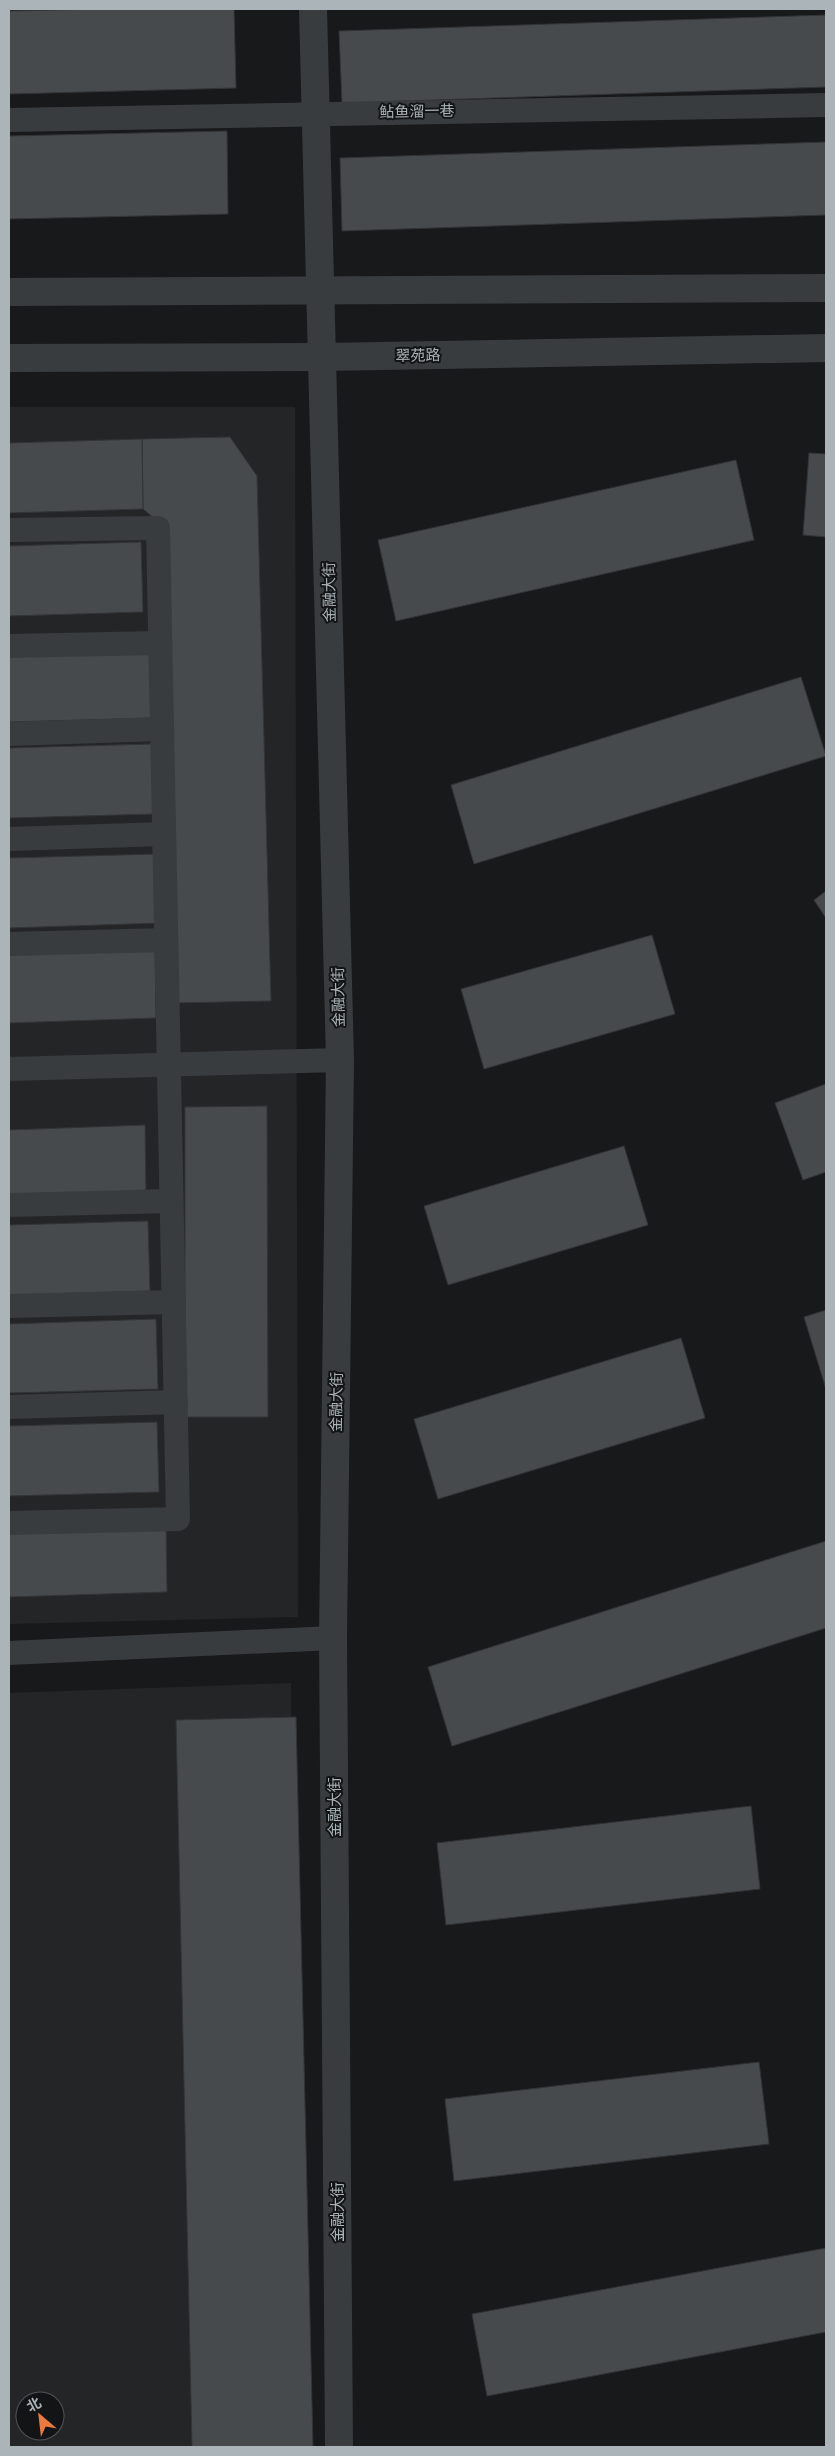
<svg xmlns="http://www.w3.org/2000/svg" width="835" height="2456" font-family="Ubuntu,'Noto Sans SC',sans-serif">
	<rect width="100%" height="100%" fill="#18191a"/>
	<g fill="#242527" fill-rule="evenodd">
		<path d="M9 407H295L298 1617 9 1624Z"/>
		<path d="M291 1683 295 2447H9V1693ZM25 2401H55V2431H25Z"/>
	</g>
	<g fill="#474a4d" stroke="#323436">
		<path d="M107 9H234L236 88 9 94V11Z"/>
		<path d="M826 15V87L342 103 339 31Z"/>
		<path d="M227 131 228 214 9 219V136Z"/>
		<path d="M826 142V215L342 231 340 158Z"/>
		<path d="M230 437 257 476 271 1001 174 1003 161 524 143 509 142 439Z"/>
		<path d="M142 439 143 509 9 513V443Z"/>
		<path d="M809 453 826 454V537L803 535Z"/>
		<path d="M736 460 754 540 396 621 378 540Z"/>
		<path d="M141 542 143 612 9 616V546Z"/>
		<path d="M149 649 151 718 9 722V653Z"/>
		<path d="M801 677 826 756 474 864 451 785Z"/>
		<path d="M152 744 154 814 9 818V748Z"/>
		<path d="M158 854 159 923 9 928V858Z"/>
		<path d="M826 891V918L814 900Z"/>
		<path d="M652 935 675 1014 484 1069 461 989Z"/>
		<path d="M155 949 156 1018 9 1023V953Z"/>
		<path d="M826 1084V1172L803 1180 775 1103Z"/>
		<path d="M267 1106 268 1417H185V1107Z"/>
		<path d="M145 1125 146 1196 9 1200V1130Z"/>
		<path d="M624 1146 648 1225 448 1285 424 1206Z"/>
		<path d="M148 1221 150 1291 9 1295V1225Z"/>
		<path d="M826 1310V1389L804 1317Z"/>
		<path d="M156 1319 158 1389 9 1393V1324Z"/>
		<path d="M681 1338 705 1418 438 1499 414 1419Z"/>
		<path d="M157 1422 159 1492 9 1496V1426Z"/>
		<path d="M166 1522 167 1592 9 1597V1526Z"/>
		<path d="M826 1541V1628L452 1746 428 1667Z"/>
		<path d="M296 1717 313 2447H192L176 1720Z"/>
		<path d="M751 1806 760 1889 446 1925 437 1843Z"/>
		<path d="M759 2062 769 2144 454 2181 445 2099Z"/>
		<path d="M826 2248V2332L487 2396 472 2314Z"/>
	</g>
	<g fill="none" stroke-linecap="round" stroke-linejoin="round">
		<g stroke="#393c3f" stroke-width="24">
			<path d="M9 120 826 105"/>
			<path d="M9 530 158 528 178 1519 9 1523"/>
			<path d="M9 646 160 643"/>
			<path d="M9 734 161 729"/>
			<path d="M9 839 164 834"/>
			<path d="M9 944 166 940"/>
			<path d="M9 1069 340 1060"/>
			<path d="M9 1205 171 1201"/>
			<path d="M9 1306 174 1302"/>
			<path d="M9 1407 176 1402"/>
			<path d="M9 1653 333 1638"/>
		</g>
		<g stroke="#393c3f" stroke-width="28">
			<path d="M313 9 340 1060 333 1638 339 2447"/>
			<path d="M9 292 826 288"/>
			<path d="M9 358 323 357 826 348"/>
		</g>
	</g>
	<g text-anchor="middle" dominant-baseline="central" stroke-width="4" stroke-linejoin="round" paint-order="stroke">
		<g font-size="15" fill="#abb4b9" stroke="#131415">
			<text transform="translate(417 111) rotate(-1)">鲇鱼溜一巷</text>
			<text transform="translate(418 355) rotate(-1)">翠苑路</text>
			<text transform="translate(329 592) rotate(-91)">金融大街</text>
			<text transform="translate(338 997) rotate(-91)">金融大街</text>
			<text transform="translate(336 1402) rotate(-89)">金融大街</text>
			<text transform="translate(334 1807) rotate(-90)">金融大街</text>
			<text transform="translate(337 2212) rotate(-90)">金融大街</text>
		</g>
	</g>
	<rect width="835" height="2456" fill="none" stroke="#abb4b9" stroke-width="20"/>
	<g transform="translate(40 2416) rotate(332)"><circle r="24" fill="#131415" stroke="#505457"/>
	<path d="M0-4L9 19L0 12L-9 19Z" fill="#eb7a3f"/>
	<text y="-8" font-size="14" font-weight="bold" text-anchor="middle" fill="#abb4b9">北</text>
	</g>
</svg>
